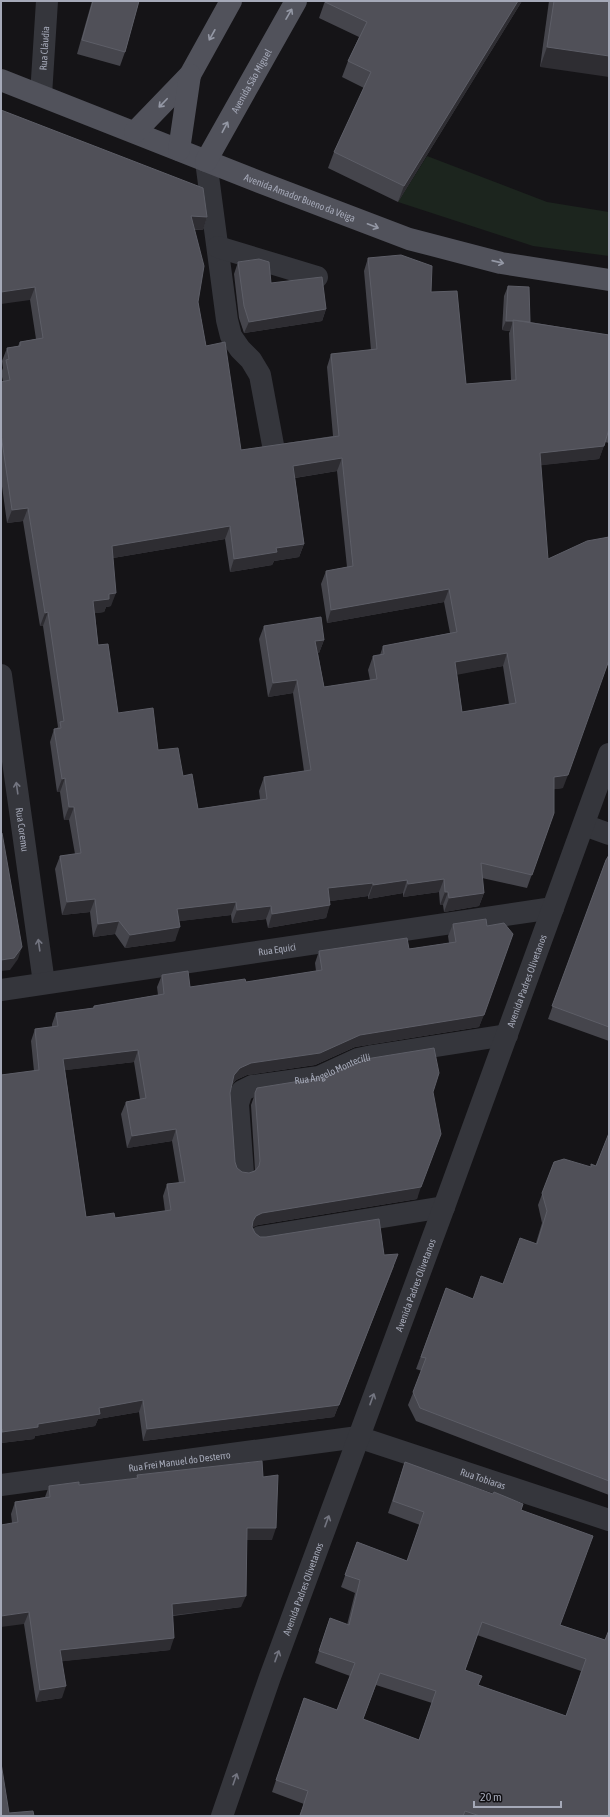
<svg xmlns="http://www.w3.org/2000/svg" width="610" height="1817" font-family="'Asap Condensed',sans-serif">
	<rect width="100%" height="100%" fill="#151417"/>
	<path fill="#1c251e" d="M427 156 547 202 609 212V256L533 246 398 202Z"/>
	<g fill="none" stroke-linecap="round" stroke-linejoin="round">
		<g stroke="#35363c" stroke-width="22">
			<path id="s1" d="M41 95 47 1"/>
			<path d="M206 161 227 320 231 336 240 349 251 360 260 375 273 445"/>
			<path d="M218 247 317 277"/>
			<path id="s2" d="M1 675 44 983"/>
			<path d="M584 825 609 834"/>
			<path id="s3" d="M1 990 553 908"/>
			<path id="s4" d="M243 1173 238 1104 242 1091 252 1086 319 1077 358 1059 372 1056 507 1035"/>
			<path d="M260 1237 444 1207"/>
			<path id="s5" d="M1 1485 358 1437 609 1520"/>
			<path id="s6" d="M222 1816 270 1677 444 1207 609 754"/>
		</g>
		<g stroke="#51525b" stroke-width="22">
			<path id="s7" d="M1 80 262 183 409 239 501 263 609 280"/>
			<path d="M135 132 190 75 231 1"/>
			<path d="M179 150 190 75"/>
			<path id="s8" d="M206 161 296 1"/>
		</g>
	</g>
	<g fill="#45454c" fill-rule="evenodd">
		<path d="M92 1H139L125 52 120 66 77 54Z"/>
		<path d="M325 1H522L398 202 328 168 334 152 364 88 342 77 348 61 359 37 319 18Z"/>
		<path d="M549 1H609L540 67Z"/>
		<path d="M1 110 207 217 203 230H195L198 302 206 346 241 450 333 436 327 367 331 354 371 350 364 271 368 258 431 292 466 384 511 380 509 333 510 331 502 330 504 296 508 286 530 322 609 335V443L605 442 599 459 540 465 563 788 554 789V813L527 888 482 878 484 893 479 906 444 912 443 905H440L439 892 403 897V893L368 899V896L330 901 326 918 268 928 266 919 232 923 231 915 179 921 175 941 125 948 115 934 93 937 90 912 62 915 55 869 60 856 75 854 69 820H64L60 792H57L50 742 54 729 57 728 58 727 43 626H40L23 521 7 523 1 479V382L3 381 1 373 3 368 2 361 7 348 18 346 20 342 36 339ZM337 471 347 567 326 571 321 584 327 623 444 602 450 633 383 646 380 655 373 656 368 670 370 680 324 687 318 653H319L324 640 264 626 259 639 268 697 293 693 304 771 264 777 259 791 260 799 198 809 183 776 158 750 118 713 98 645 95 613 104 612 106 607 111 606 113 558 225 539 230 572 272 565 274 561 299 557 304 544 295 478ZM503 666 509 704 462 712 457 674Z"/>
		<path d="M238 262 271 283 326 309 322 321 244 333 239 318 234 274Z"/>
		<path d="M609 855V1041L548 1019 606 860Z"/>
		<path d="M453 924 487 926 513 934 479 1027 355 1047 315 1065 247 1075 236 1080 232 1085 230 1093 235 1162 237 1168 242 1172 249 1173 255 1170 251 1105 257 1088 433 1092 417 1199 258 1225 252 1227 255 1233 260 1237 384 1255 394 1266 334 1417 143 1441 139 1412 98 1419 95 1426 35 1436 34 1439 1 1443V1075L34 1071 31 1041 35 1029 52 1027V1024L56 1013 93 1008 94 1006 158 995 157 987 162 975 190 987 246 982 316 971 315 963 319 951 409 949 449 943 448 936ZM134 1062 140 1099 126 1102 121 1114 127 1148 172 1141 179 1183 167 1184 163 1196 165 1211 115 1218 86 1217 65 1070Z"/>
		<path d="M609 1133V1495L416 1421 408 1405 422 1371 416 1369 446 1288 473 1299 503 1284 536 1243 542 1223 538 1205 554 1162 591 1167V1164L596 1166Z"/>
		<path d="M405 1462 521 1510 560 1625 605 1640 609 1816H299L304 1804 272 1792 304 1698 337 1710 350 1676 315 1663 330 1618 347 1625 355 1593 341 1587 357 1542 407 1561 420 1525 388 1513ZM477 1635 581 1671 566 1716 478 1685 465 1670ZM376 1685 432 1703 419 1740 363 1719Z"/>
		<path d="M137 1475 272 1540H246L241 1607 173 1616 170 1650 62 1661V1698L36 1702 24 1624 11 1514 15 1502 45 1497 49 1486 79 1485 136 1479Z"/>
	</g>
	<g fill="#2e2d32">
		<path d="M518 1H522L398 202 404 186Z"/>
		<path d="M547 47 609 56V77L540 67Z"/>
		<path d="M191 216 207 217 203 230 186 229Z"/>
		<path d="M35 287 30 300 1 304V292Z"/>
		<path d="M326 309 322 321 244 333 249 322Z"/>
		<path d="M506 321H513L510 331 502 330Z"/>
		<path d="M604 446 599 459 535 466 540 453Z"/>
		<path d="M342 458 337 471 288 479 293 466Z"/>
		<path d="M28 508 23 521 7 523 12 510Z"/>
		<path d="M230 526 225 539 107 559 112 546Z"/>
		<path d="M304 544 299 557 274 561 272 565 230 572 234 559 276 548Z"/>
		<path d="M449 589 444 602 327 623 331 610Z"/>
		<path d="M116 593 111 606 106 607 104 612 89 614 93 601 109 594Z"/>
		<path d="M48 612 43 626H40L45 613Z"/>
		<path d="M324 640 319 653 311 654 315 641Z"/>
		<path d="M507 653 503 666 451 676 455 662Z"/>
		<path d="M297 680 293 693 268 697 273 683Z"/>
		<path d="M568 775 563 788 549 790 554 777Z"/>
		<path d="M65 778 60 792H57L62 779Z"/>
		<path d="M69 807H74L69 820H64Z"/>
		<path d="M444 879 439 892 403 897 408 884Z"/>
		<path d="M407 880 403 893 368 899 373 885Z"/>
		<path d="M373 883 368 896 324 902 328 888Z"/>
		<path d="M445 892H448L443 905H440Z"/>
		<path d="M484 893 479 906 444 912 449 898Z"/>
		<path d="M95 899 90 912 62 915 67 902Z"/>
		<path d="M236 902 231 915 173 922 177 909Z"/>
		<path d="M330 905 326 918 268 928 272 914Z"/>
		<path d="M271 906 266 919 232 923 237 910Z"/>
		<path d="M119 921 115 934 93 937 98 924Z"/>
		<path d="M180 927 175 941 125 948 130 935Z"/>
		<path d="M22 947 18 959 10 970 1 971V960Z"/>
		<path d="M484 1015 479 1027 355 1047 315 1065 247 1075 236 1080 230 1087 234 1075 240 1068 251 1063 360 1035Z"/>
		<path d="M138 1050 134 1062 59 1071 63 1059Z"/>
		<path d="M176 1129 172 1141 127 1148 132 1136Z"/>
		<path d="M421 1187 417 1199 258 1225 252 1228 253 1221 256 1216 262 1213Z"/>
		<path d="M398 1254 334 1417 143 1441 147 1429Z"/>
		<path d="M143 1400 139 1412 98 1419 95 1426 35 1436 34 1439 1 1443V1435L2 1432 38 1424 99 1408Z"/>
		<path d="M247 1528H276L272 1540H242Z"/>
		<path d="M246 1596 241 1607 167 1616 172 1604Z"/>
		<path d="M29 1612 24 1624 1 1627V1616Z"/>
		<path d="M174 1638 170 1650 56 1662 60 1650Z"/>
		<path d="M66 1686 62 1698 36 1702 40 1690Z"/>
	</g>
	<g fill="#505058" stroke="#5d5e67" fill-rule="evenodd">
		<path d="M93 1H139L125 52 82 40Z"/>
		<path d="M325 1H518L404 186 334 152 371 72 348 61 367 22 325 2Z"/>
		<path d="M554 1H609V56L547 47Z"/>
		<path d="M1 110 203 188 207 217 191 216 204 266 198 302 206 346 225 342 241 450 339 436 331 354 377 349 368 258 401 255 432 266 431 292 457 291 466 384 516 380 513 320 609 335V429L604 446 540 453 548 559 587 541 609 537V660L568 775 554 777V813L532 875 481 863 484 893 449 898 448 892H445L444 879 408 884 407 880 373 885V883L328 888 330 905 272 914 271 906 237 910 236 902 177 909 180 927 130 935 119 921 98 924 95 899 67 902 60 856 81 853 74 807H69L65 778 62 779 54 729 61 728 60 722 64 721 48 612 45 613 28 508 12 510 1 434V382L10 380 6 360 9 359 7 348 20 346V342L43 338 35 287 1 292ZM342 458 353 566 326 571 331 610 449 589 457 632 383 646 384 654 373 656 377 679 324 687 315 641 324 640 321 617 264 626 273 683 297 680 311 770 264 777 267 799 198 809 192 774 183 776 178 748 158 750 153 708 118 713 108 644 98 645 93 601 109 599V594L116 593 112 546 230 526 234 559 277 552 276 548 304 544 293 466ZM507 653 516 703 462 712 455 662Z"/>
		<path d="M259 259 269 262 271 283 322 277 326 309 249 322 244 306 238 262Z"/>
		<path d="M508 286 529 287 530 322 513 320V321H506Z"/>
		<path d="M1 833H2L22 947 14 958 1 960Z"/>
		<path d="M609 855V1027L552 1006 606 860Z"/>
		<path d="M486 919 487 926 504 923 513 934 484 1015 360 1035 320 1053 251 1063 240 1068 234 1075 230 1093 235 1162 237 1168 242 1172 249 1173 255 1171 259 1166 260 1161 255 1093 257 1088 325 1077 366 1059 434 1048 439 1073 433 1092 441 1134 421 1187 262 1213 256 1216 253 1221 252 1227 255 1233 260 1237H266L379 1219 384 1255 398 1254 339 1405 147 1429 143 1400 99 1408 100 1414 38 1424V1427L2 1432V1429H1V1075L39 1070 35 1029 58 1026 56 1013 94 1008V1006L164 994 162 975 188 971 190 987 245 979 246 982 322 970 319 951 407 938 409 949 456 942 453 924ZM138 1050 146 1098 126 1102 132 1136 176 1129 185 1182 167 1184 171 1210 115 1218 114 1213 86 1217 63 1059Z"/>
		<path d="M609 1133V1481L420 1408 413 1392 426 1358 421 1357 446 1288 473 1299 481 1276 503 1284 520 1238 537 1244 547 1211 542 1193 554 1162 564 1159 591 1167V1164L596 1166Z"/>
		<path d="M262 1461 263 1477 278 1475 276 1528H247L246 1596 172 1604 174 1638 60 1650 66 1686 40 1690 29 1612 1 1616V1525L18 1522 15 1502 50 1497 49 1486 79 1482V1485L138 1478 137 1475Z"/>
		<path d="M405 1462 493 1494 494 1492 523 1504 521 1510 593 1536 560 1625 605 1640 609 1630V1816H480L465 1811 463 1816H300L308 1791 276 1780 304 1698 337 1710 355 1663 319 1651 330 1618 349 1625 360 1580 345 1575 357 1542 407 1561 424 1512 393 1501ZM482 1622 586 1659 566 1716 478 1685 482 1676 465 1670ZM380 1673 436 1691 419 1740 363 1719Z"/>
		<path d="M1 1763 9 1813 33 1811 34 1816H1Z"/>
	</g>
	<defs><path id="oneway-shaft" d="M-6 0H5M1.5-3L5.5 0L1.5 3" fill="none" stroke-width="1.6" stroke-linecap="round" stroke-linejoin="round"/></defs>
	<g stroke="#9498a5">
		<use href="#oneway-shaft" transform="translate(289 14) rotate(-60)"/>
		<use href="#oneway-shaft" transform="translate(212 35) rotate(119)"/>
		<use href="#oneway-shaft" transform="translate(163 103) rotate(134)"/>
		<use href="#oneway-shaft" transform="translate(225 127) rotate(-62)"/>
		<use href="#oneway-shaft" transform="translate(373 226) rotate(21)"/>
		<use href="#oneway-shaft" transform="translate(498 262) rotate(13)"/>
	</g>
	<g stroke="#737580">
		<use href="#oneway-shaft" transform="translate(17 788) rotate(-98)"/>
		<use href="#oneway-shaft" transform="translate(39 945) rotate(-98)"/>
		<use href="#oneway-shaft" transform="translate(372 1399) rotate(-70)"/>
		<use href="#oneway-shaft" transform="translate(327 1521) rotate(-70)"/>
		<use href="#oneway-shaft" transform="translate(277 1656) rotate(-70)"/>
		<use href="#oneway-shaft" transform="translate(235 1779) rotate(-71)"/>
	</g>
	<g text-anchor="middle" dominant-baseline="central" stroke-width="3" stroke-linejoin="round" paint-order="stroke">
		<g font-size="10" fill="#a5a9b8" stroke="#100f12">
			<text stroke="none"><textPath href="#s1" startOffset="47">Rua Cláudia</textPath></text>
			<text stroke="none"><textPath href="#s8" startOffset="92">Avenida São Miguel</textPath></text>
			<text stroke="none"><textPath href="#s7" startOffset="321">Avenida Amador Bueno da Veiga</textPath></text>
			<text stroke="none"><textPath href="#s2" startOffset="156">Rua Coremu</textPath></text>
			<text stroke="none"><textPath href="#s3" startOffset="279">Rua Equici</textPath></text>
			<text stroke="none"><textPath href="#s6" startOffset="889">Avenida Padres Olivetanos</textPath></text>
			<text stroke="none"><textPath href="#s4" startOffset="177">Rua Ângelo Montecilli</textPath></text>
			<text stroke="none"><textPath href="#s6" startOffset="565">Avenida Padres Olivetanos</textPath></text>
			<text stroke="none"><textPath href="#s5" startOffset="180">Rua Frei Manuel do Desterro</textPath></text>
			<text stroke="none"><textPath href="#s5" startOffset="492">Rua Tobiaras</textPath></text>
			<text stroke="none"><textPath href="#s6" startOffset="241">Avenida Padres Olivetanos</textPath></text>
		</g>
	</g>
	<rect width="610" height="1817" fill="none" stroke="#a5a9b8" stroke-width="4"/>
	<path d="M474 1801v6h87v-6" fill="none" stroke="#a5a9b8" stroke-width="2"/>
	<text x="480" y="1801" font-size="12" fill="#a5a9b8" stroke="#100f12" stroke-width="3" paint-order="stroke">20 m</text>
</svg>
